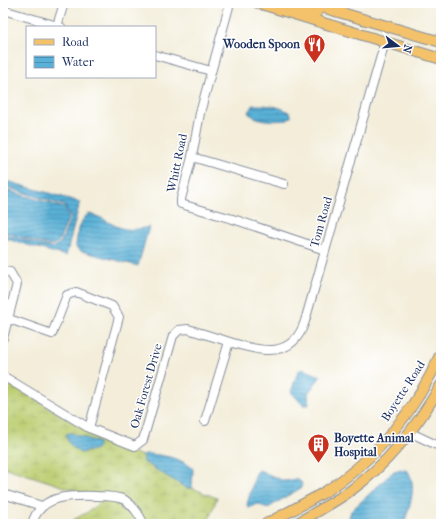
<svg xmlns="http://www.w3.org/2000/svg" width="444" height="527" font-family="'IM FELL French Canon',serif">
	<defs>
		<pattern id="wetland-marsh" width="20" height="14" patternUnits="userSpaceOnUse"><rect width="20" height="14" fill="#bbcd70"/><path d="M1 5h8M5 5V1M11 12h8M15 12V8" fill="none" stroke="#a0b063"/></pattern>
		<pattern id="water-rules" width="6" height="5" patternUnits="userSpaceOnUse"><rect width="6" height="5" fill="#5ab1d7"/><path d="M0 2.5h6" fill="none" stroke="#4a90b2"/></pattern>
	</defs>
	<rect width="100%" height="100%" fill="#fff"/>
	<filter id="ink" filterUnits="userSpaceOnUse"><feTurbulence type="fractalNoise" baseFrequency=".025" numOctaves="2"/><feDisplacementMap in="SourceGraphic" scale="8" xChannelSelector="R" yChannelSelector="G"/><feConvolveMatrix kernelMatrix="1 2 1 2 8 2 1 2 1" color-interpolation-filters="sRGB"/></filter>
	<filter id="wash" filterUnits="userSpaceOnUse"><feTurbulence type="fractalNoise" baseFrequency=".012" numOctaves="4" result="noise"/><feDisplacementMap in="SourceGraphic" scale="16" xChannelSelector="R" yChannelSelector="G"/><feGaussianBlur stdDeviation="0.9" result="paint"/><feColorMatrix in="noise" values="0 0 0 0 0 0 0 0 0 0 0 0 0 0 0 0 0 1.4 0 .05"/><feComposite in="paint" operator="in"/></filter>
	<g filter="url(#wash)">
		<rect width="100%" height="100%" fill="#f3edd9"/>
		<path fill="url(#wetland-marsh)" stroke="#6b7e67" d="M3 378 94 436 142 456 144 462 186 488H192L217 498 207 524H68C79 515 95 511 102 499L3 467Z"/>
		<g fill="url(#water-rules)" stroke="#3a709a">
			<path d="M253 105C265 105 281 105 291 114V117L288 120C275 121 259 122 248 113Z"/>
			<path d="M3 180 80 202 66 256 3 238V234L52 248 61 242 71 217 65 206 3 186Z"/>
			<path d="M3 189 65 208 69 217 59 241 51 246 3 232Z"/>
			<path d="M88 214C98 215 106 221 114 225 125 231 137 230 149 227L138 266 81 251 76 247C76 237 80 220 88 214Z"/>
			<path d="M303 369 321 376 308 393 309 405H303L291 392 298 371Z"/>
			<path d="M71 433 97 442 99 446 94 450 80 453C73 448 67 443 66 434Z"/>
			<path d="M145 454C160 454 183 458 193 469L192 488H186L144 462 142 456Z"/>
			<path d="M401 469 408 471C418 488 409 506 404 524H352L349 517 351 511 394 471Z"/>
			<path d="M259 470 284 481 297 479 302 483 301 488 268 508 257 504 248 508 247 504 256 473Z"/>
		</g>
	</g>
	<g filter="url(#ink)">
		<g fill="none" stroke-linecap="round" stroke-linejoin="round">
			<defs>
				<g id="minor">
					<path d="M230 3 200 113 192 157 181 199V204L236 220 325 250"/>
					<path d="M3 10 61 27"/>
					<path d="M57 26 64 3"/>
					<path d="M155 55 211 71"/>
					<path d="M192 157 284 184"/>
					<path d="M3 271 10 272 17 284 3 338"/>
					<path d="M9 319 52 334 67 295 76 292 112 306 119 317 89 428"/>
					<path d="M3 376 89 428 135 446 143 440 173 336 179 330 188 329C203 334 218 338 233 343 262 352 293 359 305 321L385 42"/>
					<path d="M205 421 229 342"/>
					<path d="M409 432 441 447"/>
					<path d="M3 494 42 506"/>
					<path d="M32 524C40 494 72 495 97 496 106 496 117 496 125 500 134 506 139 515 144 524"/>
				</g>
				<g id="major">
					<path d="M258 3 441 59"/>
					<path d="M285 3 317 12"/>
					<path d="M308 3 441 42"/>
					<path d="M266 524C285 514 304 504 323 493 375 461 417 409 441 353"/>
					<path d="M296 524C314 513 333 503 350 491 388 464 418 425 441 385"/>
				</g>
			</defs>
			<use href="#minor" stroke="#878e9c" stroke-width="10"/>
			<use href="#major" stroke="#878e9c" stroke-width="12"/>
			<use href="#minor" stroke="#fff" stroke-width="8"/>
			<use href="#major" stroke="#f4c26a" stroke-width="10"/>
		</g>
	</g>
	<defs>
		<symbol id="restaurant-pin" viewBox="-11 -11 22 30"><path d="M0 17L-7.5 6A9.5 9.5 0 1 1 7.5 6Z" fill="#c8321e" stroke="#fff"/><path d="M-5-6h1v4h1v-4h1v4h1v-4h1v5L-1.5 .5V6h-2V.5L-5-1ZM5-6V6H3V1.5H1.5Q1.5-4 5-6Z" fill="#fff"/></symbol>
		<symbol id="building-pin" viewBox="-11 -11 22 30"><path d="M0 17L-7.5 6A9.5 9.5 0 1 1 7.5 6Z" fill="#c8321e" stroke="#fff"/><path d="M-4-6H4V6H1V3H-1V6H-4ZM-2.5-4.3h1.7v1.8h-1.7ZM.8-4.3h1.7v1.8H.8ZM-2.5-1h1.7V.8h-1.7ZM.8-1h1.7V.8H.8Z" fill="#fff"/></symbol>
	</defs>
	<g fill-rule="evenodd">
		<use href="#restaurant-pin" x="302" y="32" width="25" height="34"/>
		<use href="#building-pin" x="306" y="432" width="25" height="34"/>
	</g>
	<g text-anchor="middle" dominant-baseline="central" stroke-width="3" stroke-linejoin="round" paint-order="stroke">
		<g font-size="12" font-weight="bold" fill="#1b2f5e" stroke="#fff" text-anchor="end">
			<text x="300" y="44">Wooden Spoon</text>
			<text x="334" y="438" text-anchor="start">Boyette Animal<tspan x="334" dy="14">Hospital</tspan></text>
		</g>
		<g font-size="12" fill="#1b2f5e" stroke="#fff">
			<text transform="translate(177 163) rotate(-78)">Whitt Road</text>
			<text transform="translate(321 222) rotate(-74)">Tom Road</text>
			<text transform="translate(146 386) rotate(-74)">Oak Forest Drive</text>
			<text transform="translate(403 391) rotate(-57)">Boyette Road</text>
		</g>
	</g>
	<rect width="444" height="527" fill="none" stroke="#fff" stroke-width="16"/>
	<rect x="26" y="26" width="130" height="52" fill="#ffffff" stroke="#a4acbf"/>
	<rect x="34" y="39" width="20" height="6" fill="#f4c26a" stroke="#a4acbf"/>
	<text x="62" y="46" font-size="12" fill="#1b2f5e">Road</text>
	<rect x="34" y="56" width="20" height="12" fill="url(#water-rules)" stroke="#a4acbf"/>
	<text x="62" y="66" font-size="12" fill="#1b2f5e">Water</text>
	<g transform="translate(398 46) rotate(106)" stroke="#ffffff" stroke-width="3" paint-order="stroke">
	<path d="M0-3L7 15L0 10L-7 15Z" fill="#1b2f5e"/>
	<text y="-6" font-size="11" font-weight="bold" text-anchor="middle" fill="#1b2f5e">N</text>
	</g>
</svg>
